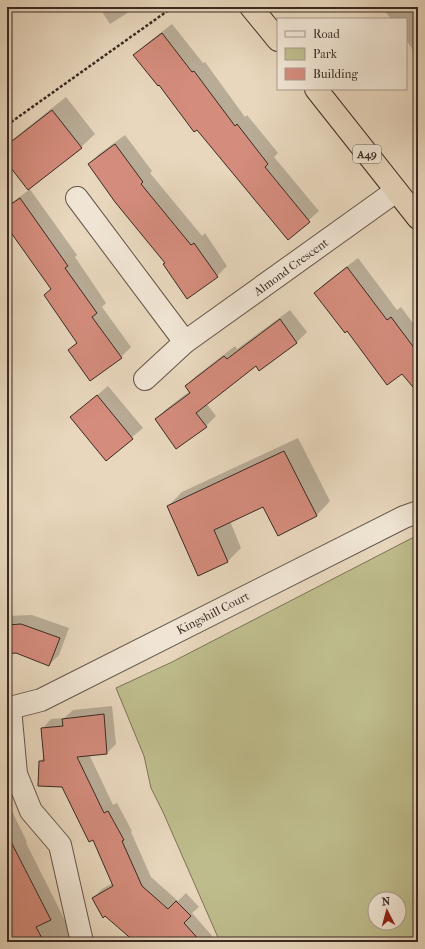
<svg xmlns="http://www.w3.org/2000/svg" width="425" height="949" font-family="'IM FELL French Canon',serif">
	<rect width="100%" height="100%" fill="#e8d7bd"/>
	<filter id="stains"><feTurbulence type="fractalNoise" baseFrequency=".005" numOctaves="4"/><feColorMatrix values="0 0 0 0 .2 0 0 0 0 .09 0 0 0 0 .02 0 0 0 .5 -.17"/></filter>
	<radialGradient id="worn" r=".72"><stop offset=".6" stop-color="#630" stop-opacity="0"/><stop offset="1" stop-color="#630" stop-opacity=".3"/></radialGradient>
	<path fill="#bebc8c" stroke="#7c7357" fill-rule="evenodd" d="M418 535V942H220L163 812 151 788 144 756 116 688 172 662ZM375 899H399V923H375Z"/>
	<g fill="#0003">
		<path d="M99 7H137L110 24Z"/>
		<path d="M365 7H373L368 11Z"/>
		<path d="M382 7H418V57L406 40V19H391Z"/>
		<path d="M172 24 203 63 205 62 245 117 247 115 278 153 274 157 319 211 288 239 135 55 145 45Z"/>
		<path d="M66 97 95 134 81 147 29 188 77 255 75 257 106 303 102 307 131 347 121 357 69 350 77 342 45 295 52 288 7 226V206L29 190 7 162V144Z"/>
		<path d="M125 135 152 171 150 173 202 236 205 233 227 266 217 276 187 297 166 262 89 164 99 154Z"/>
		<path d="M358 258 397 310 401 307 418 330V391L402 372 347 330 315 293 325 283Z"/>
		<path d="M290 310 307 332 297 342 260 369 256 364 206 403 216 416 206 426 156 419 166 409 190 391 186 386 196 376 235 346 237 349Z"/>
		<path d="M108 386 143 428 106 459 82 408Z"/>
		<path d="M298 438 330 501 317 515 278 535 264 506 230 521 241 548 228 561 168 506 182 492Z"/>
		<path d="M32 615 69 628 59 655 49 665 16 652 7 653V616Z"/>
		<path d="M112 706 116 744 107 753 89 754 113 805 117 803 132 831 131 832 151 877 178 901 186 893 199 907 192 913 214 938 210 942H154L93 898 102 889 113 883 94 839 62 786 40 761 45 757 42 729 51 719 64 718 73 710Z"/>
		<path d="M7 801 27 842 26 843 75 940 73 942H10L7 937Z"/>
	</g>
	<g fill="#d48c7c" stroke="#392a22">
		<path d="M162 33 192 72 194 71 235 126 237 124 268 164 265 167 310 222 288 240 197 130 194 132 159 85 158 86 133 55Z"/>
		<path d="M52 110 82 148 28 190 7 163V145Z"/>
		<path d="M115 144 143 182 141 184 191 245 194 243 218 277 187 299 163 264 165 263 115 202 88 164Z"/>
		<path d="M20 198 68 266 65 268 97 313 92 317 122 358 90 381 68 350 77 343 44 295 51 289 7 227V207Z"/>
		<path d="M347 267 387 320 391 317 418 353V393L402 374 387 385 347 331 345 333 314 293Z"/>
		<path d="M280 319 297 343 259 371 256 366 196 413 207 427 176 449 155 419 190 393 185 386 224 356 227 359Z"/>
		<path d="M97 395 133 439 106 461 70 417Z"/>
		<path d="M284 451 317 516 278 536 263 507 214 530 228 562 198 576 167 506Z"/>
		<path d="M21 624 60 638 49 666 16 653 7 654V625Z"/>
		<path d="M104 714 107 754 77 757 104 813 108 811 124 840 122 841 142 886 168 909 176 901 191 916 184 923 201 942H135L105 916 103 918 92 898 113 886 93 840 89 842 62 787 38 786 39 761H44L41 728 63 726 62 719Z"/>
		<path d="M7 834 51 920 36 927 44 942H7Z"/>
	</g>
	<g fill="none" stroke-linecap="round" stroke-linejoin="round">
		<defs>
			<g id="street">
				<path d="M77 198 185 342"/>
				<path d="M145 379 185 342 396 191"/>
				<path d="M7 707 10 708 41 700 404 517 418 512"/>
				<path d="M10 708 16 774 31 811 60 845 82 942"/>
			</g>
			<g id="highway">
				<path d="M251 7 278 40"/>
				<path d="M316 89 418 218"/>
			</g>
		</defs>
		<use href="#street" stroke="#655549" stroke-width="24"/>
		<use href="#highway" stroke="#392a22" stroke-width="24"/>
		<path stroke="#392a22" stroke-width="2.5" stroke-dasharray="3 2" stroke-linecap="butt" d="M7 125 173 7"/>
		<use href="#street" stroke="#f0e5d4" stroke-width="22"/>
		<use href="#highway" stroke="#e8d7bd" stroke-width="22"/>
	</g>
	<g text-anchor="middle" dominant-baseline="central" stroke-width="4" stroke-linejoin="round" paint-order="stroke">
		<rect fill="#f0e5d4" stroke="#706257" stroke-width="1" x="353" y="145" width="28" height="18" rx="3"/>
		<g font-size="11" font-weight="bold" fill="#392a22">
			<text x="367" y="154">A49</text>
		</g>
		<g font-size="12" fill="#392a22" stroke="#f0e5d4">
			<text transform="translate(291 267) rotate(-36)">Almond Crescent</text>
			<text transform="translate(213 613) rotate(-27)">Kingshill Court</text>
		</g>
	</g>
	<rect width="425" height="949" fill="none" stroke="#e8d7bd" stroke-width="24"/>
	<rect x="8" y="8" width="409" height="933" fill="none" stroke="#392a22" stroke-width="2"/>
	<rect x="12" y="12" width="401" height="925" fill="none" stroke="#392a22"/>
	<rect x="277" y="18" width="130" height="72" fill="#f0e5d4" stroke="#a79a8d"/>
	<rect x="285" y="31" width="20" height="6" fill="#f0e5d4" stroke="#a79a8d"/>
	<text x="313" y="38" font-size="12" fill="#392a22">Road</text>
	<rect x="285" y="48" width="20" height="12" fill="#bebc8c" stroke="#a79a8d"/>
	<text x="313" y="58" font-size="12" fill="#392a22">Park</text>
	<rect x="285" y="68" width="20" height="12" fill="#d48c7c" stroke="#a79a8d"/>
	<text x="313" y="78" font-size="12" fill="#392a22">Building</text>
	<g transform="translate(387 911) rotate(354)"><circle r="19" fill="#f0e5d4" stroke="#a79a8d"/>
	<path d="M0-3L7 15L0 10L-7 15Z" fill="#8f2418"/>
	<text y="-6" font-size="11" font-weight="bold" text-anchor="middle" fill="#392a22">N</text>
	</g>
	<rect width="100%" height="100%" filter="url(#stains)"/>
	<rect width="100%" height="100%" fill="url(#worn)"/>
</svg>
